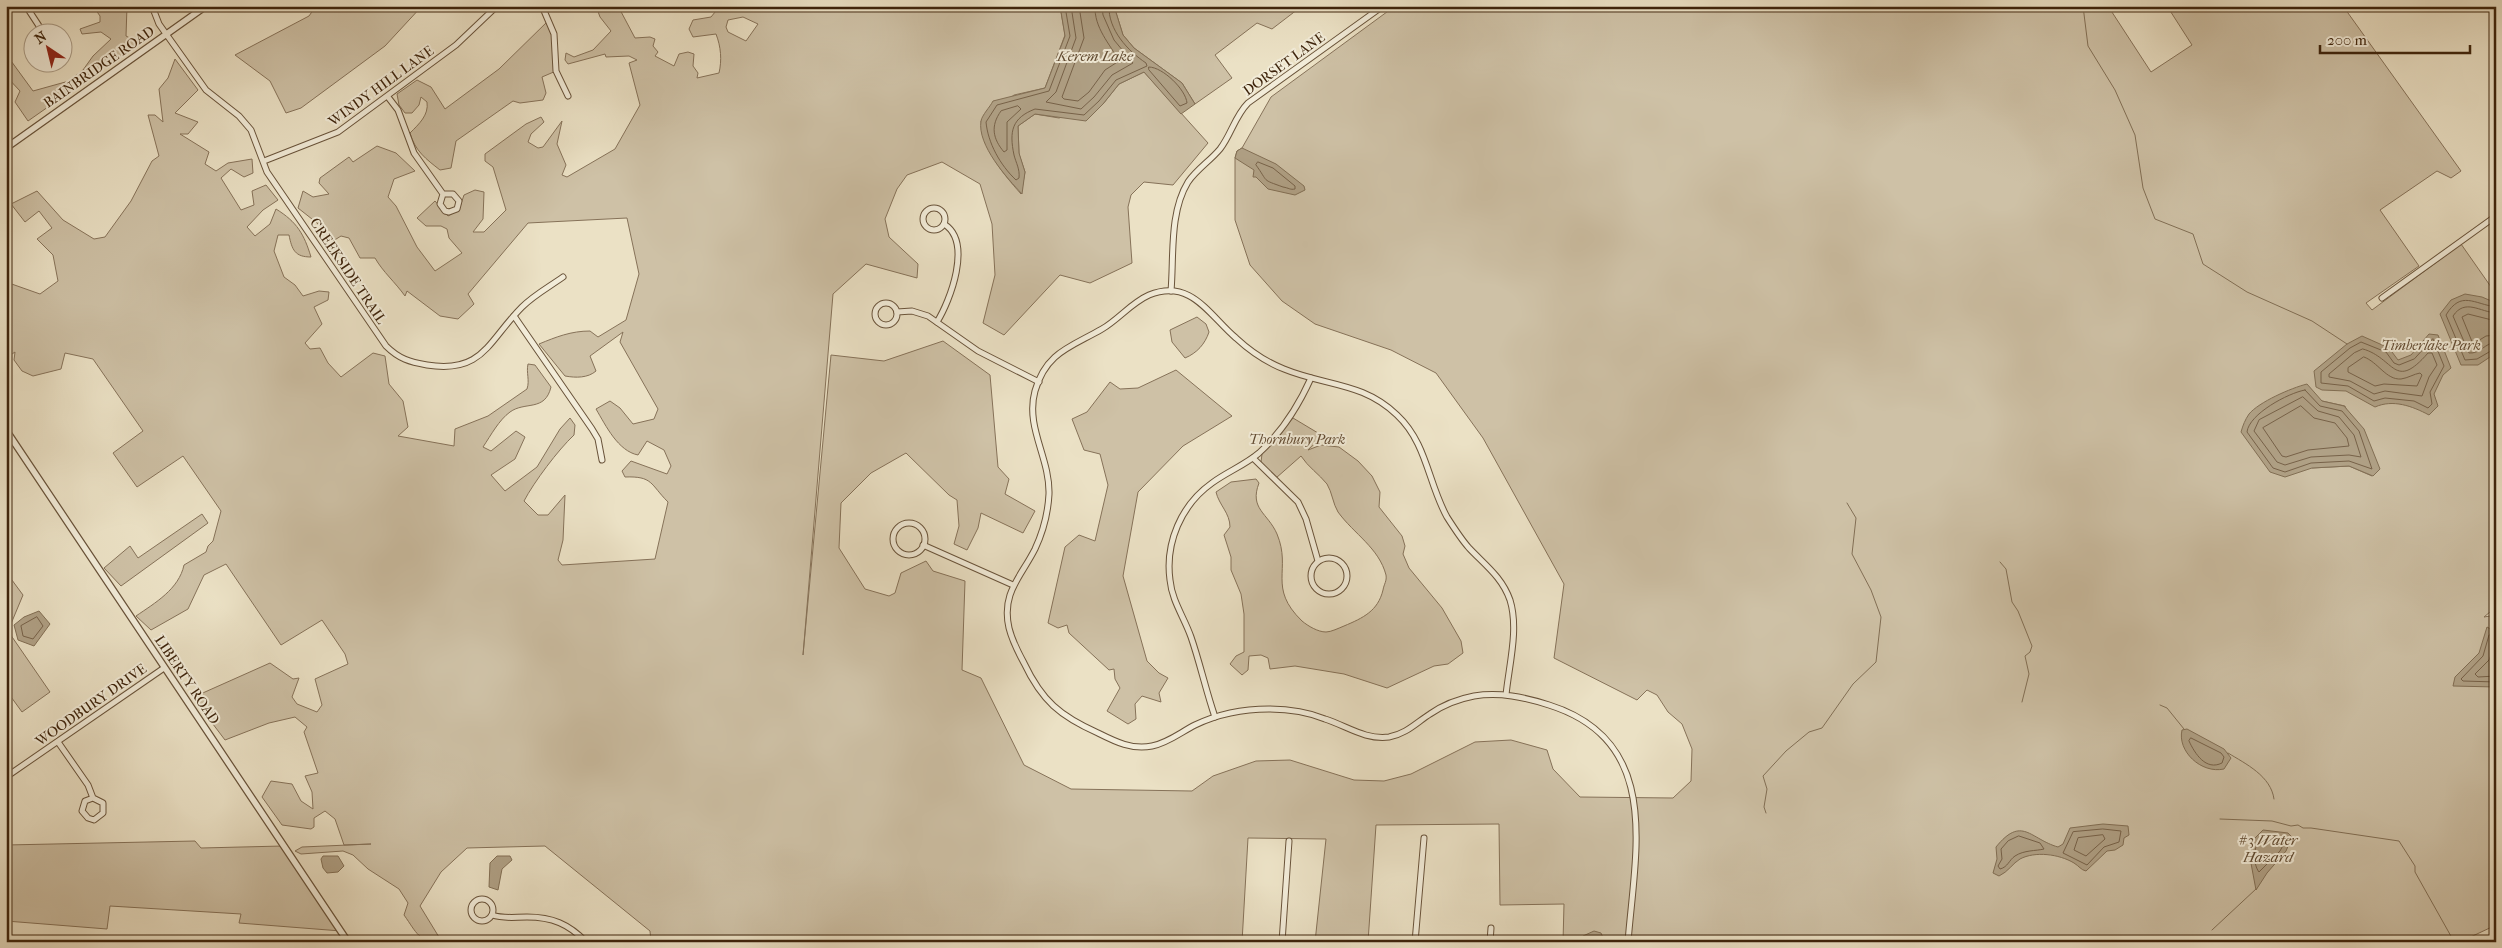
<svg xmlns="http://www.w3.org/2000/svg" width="2502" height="948" font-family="'IM FELL French Canon',serif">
	<rect width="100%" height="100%" fill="#ebe1c5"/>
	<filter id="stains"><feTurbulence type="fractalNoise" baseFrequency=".004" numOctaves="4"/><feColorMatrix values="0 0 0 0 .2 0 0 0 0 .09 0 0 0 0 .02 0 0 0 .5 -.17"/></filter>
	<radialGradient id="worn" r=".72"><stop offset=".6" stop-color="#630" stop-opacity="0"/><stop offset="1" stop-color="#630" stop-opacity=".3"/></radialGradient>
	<g fill="#cec1a6" stroke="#867259" fill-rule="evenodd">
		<path d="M93 6H127L126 36 139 43 28 121 15 102 20 91 6 76V54L33 91 69 81 83 70 93 56 111 39 101 32 82 34 80 29 100 22V16Z"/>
		<path d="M316 6H422L385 46 301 108 286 113 270 81 235 55 309 16Z"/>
		<path d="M596 6H618L635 38 650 37 655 39 653 46 658 52 655 56 674 66 679 54 688 52 694 54 693 66 698 73 697 78 719 73C722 60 721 47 716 34L693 37 689 29 693 20 711 17 720 6H1060L1065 35 1045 88 1014 95 981 121C985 152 1000 170 1021 194L1025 172 1019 154 1018 126 1035 114 1059 118 1103 104 1119 84 1144 72 1208 143 1173 185 1144 182 1131 195 1128 207 1132 263 1090 283 1060 275 1004 335 983 323 995 275 992 224 980 184 942 162 907 175 897 189 885 219 889 237 918 264 917 278 866 264 833 294 803 655 831 355 884 361 943 341 990 375 998 467 1009 479 1005 494 1035 511 1023 533 981 513 978 528 967 550 954 544 959 526 957 500 949 495 906 453 871 473 841 503 839 548 865 589 889 596 895 593 901 573 926 561 933 571 965 581 962 670 981 678 1024 765 1071 789 1192 791 1213 776 1256 761 1290 760 1354 780 1384 781 1411 774 1475 742 1511 740 1547 750 1553 769 1580 797 1673 798 1691 781 1692 749 1682 724 1668 712 1657 695 1647 690 1637 700 1554 658 1564 584 1483 438 1436 373 1391 350 1315 324 1282 301 1250 265 1235 220V158L1237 151 1242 148 1271 97 1395 6H2108L2151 72 2192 45 2167 6H2343L2461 171 2451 178 2437 171 2380 210 2419 266 2366 303 2372 310 2461 244 2496 294V607L2484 617 2496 615V925L2460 942H1563L1564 904 1500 905 1499 824 1376 825 1368 942H1315L1326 839 1248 838 1242 942H651L650 931 545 846 467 848 441 872 420 906 442 942C418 942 417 933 404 915L408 903 399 889 368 869 353 855 343 851 301 854 295 851 302 847 371 844 344 845 335 819 325 811 314 818V827L311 829 282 825 262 797 271 781 292 784 301 801 313 809 312 792 305 776 318 773 304 732 307 727 295 717 269 723 225 740 197 703 196 696 270 663 293 679 299 678 292 697 297 704 317 712 322 705 315 679 348 664 345 654 322 620 281 645 226 564 204 575 188 609 151 630 136 616C155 603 179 589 184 565L206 552 208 546 213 541 221 511 183 456 137 487 113 453 143 431 93 359 65 353 61 369 33 376 22 371 14 360 15 352 6 358V282L40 294 58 281 53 255 37 239 52 228 39 211 25 222 11 204 37 191 63 220 94 239 105 237 131 201 152 161 159 156 148 115H155L163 122 159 89 168 78 175 59 198 90 175 113 198 122 188 134H180L209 152 205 164 216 171 228 163 252 159 253 173 244 177 231 169 221 178 241 210 254 205 252 191 266 185 278 200 263 210 247 227 255 236 270 224 276 209C297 222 304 234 311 257 295 257 292 250 289 235H278L274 251 284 277 295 285 303 296 319 291 329 292 328 300 314 307 322 324 305 343 310 349 320 348 328 363 341 377 373 353 385 356 389 384 403 401 408 427 398 436 454 446 455 429 488 416 527 389C530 380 526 373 528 364L535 365 551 387C545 412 525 401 510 412 499 420 491 435 483 447L491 451 516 431 525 437 515 459 491 475 505 491 537 467 560 429 570 418 575 425 574 435C558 450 534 482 524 501L538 515H548L565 495 563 540 558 560 562 565 655 559 668 502C650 484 653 476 625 477L622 471 631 461 667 474 671 466 664 450 647 441 638 455C618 451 606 426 596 409L610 401 620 408 633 424 654 419 658 409 620 342 623 332 590 356 596 371C588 378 576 378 565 376L539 344C556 337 571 331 590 331L598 337 626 320 639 274 627 218 528 223 468 294 474 304 458 319 440 316 407 291 405 296C395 282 383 272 375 258H360L349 238 341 236 333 241 317 223 298 208 303 191 313 197 329 194 319 183 320 178 349 157 353 162 377 146 396 153 415 171 394 179 388 197 396 206 417 247 435 271 462 253 449 238 447 229 441 226H426L417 218 435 201 448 216 459 210 464 195 475 190 484 192 483 219 473 232H484L506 210 493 167 485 161V154L526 124 541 117 544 122 531 134 528 142 538 148 543 147 562 121 557 144 566 165 562 175 567 177 615 149 640 105 629 63 637 60 629 56 606 57 605 54 568 64 565 60 566 53 574 57 593 50 611 31 600 17ZM743 17 758 24 746 41 728 32 726 27 728 20ZM2322 401 2345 406 2372 476 2349 466 2312 468Z"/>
		<path d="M1114 6H1302L1272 29 1257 23 1215 55 1232 78 1195 104 1182 83 1134 48 1123 35Z"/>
		<path d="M549 20 554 34 556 71 542 77 546 93 543 100 520 103 513 101 456 141 451 168 440 170C426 159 415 151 410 133 419 124 429 115 427 102L421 97 419 105 412 113H405L399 105 397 94 417 80 431 87 445 109 499 69Z"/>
		<path d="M1197 317 1206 324 1209 332C1205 344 1197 353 1185 358L1172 342 1170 330Z"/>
		<path d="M1176 370 1232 416 1183 446 1138 492 1123 576 1147 661 1159 673 1168 678 1159 693 1161 702 1142 696 1135 704 1136 719 1128 724 1107 711 1120 688 1115 679 1114 669 1109 670 1069 633 1067 625 1058 628 1048 623 1065 547 1079 535 1095 541 1108 485 1100 454 1084 450 1072 419 1087 412 1110 382 1120 389 1138 388Z"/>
		<path d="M1293 418 1323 436 1308 450 1321 445 1339 447 1358 461 1372 476 1380 492 1379 507 1402 536 1405 546 1403 554 1409 568 1442 608 1461 641 1463 653 1448 664 1434 666 1387 688 1344 674 1295 666 1270 669 1268 658 1261 655 1249 656 1248 670 1242 675 1230 664 1236 656 1244 652V614L1241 594 1231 570V557L1224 535 1230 527C1230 513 1219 505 1216 492L1231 482 1256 479 1259 483C1249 509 1268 513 1277 534 1292 570 1267 587 1302 621 1308 626 1318 632 1326 632 1331 632 1339 628 1344 626 1363 618 1378 611 1383 590 1384 584 1387 581 1386 575 1379 548 1354 534 1338 512 1333 504 1332 492 1327 484 1319 474 1308 467 1301 456L1276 478 1261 462 1262 454Z"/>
		<path d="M202 514 208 523 121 586 104 568 130 546 138 558Z"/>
		<path d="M6 572 23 595 8 631 50 692 22 712 6 690Z"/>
		<path d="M195 841 201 848 283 846 341 931 239 923 241 914 110 906 107 929 6 921V845Z"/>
	</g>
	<g fill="#b0a186" stroke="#826f55">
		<path d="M1060 6H1114L1123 35 1134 48 1182 83 1195 104 1181 114 1144 72 1119 84 1103 104 1086 121 1035 114 1018 126 1019 153 1025 172 1022 194C1007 178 977 145 981 121 982 115 990 107 993 101L1045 88 1065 36Z"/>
		<path d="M1242 148 1276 164 1304 186 1305 190 1295 195 1268 189 1256 177H1253L1254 170 1235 158 1237 151Z"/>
		<path d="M2465 294 2482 297 2496 303V353L2478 365H2461L2440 314 2451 300Z"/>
		<path d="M2429 334 2438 335 2451 368 2443 375 2434 394 2438 406 2429 415C2412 406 2393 399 2375 407L2346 391 2322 390 2316 387 2314 371 2347 344 2362 336 2389 348 2398 360 2411 355Z"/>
		<path d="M2307 384 2322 401 2344 406 2364 429 2380 469 2373 476 2349 466 2312 468 2285 477 2270 472 2241 432C2243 425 2245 420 2249 414 2259 402 2291 388 2307 384Z"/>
		<path d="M39 611 50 624 34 646 18 640 14 625 24 617Z"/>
		<path d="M2487 627 2496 632V687L2453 686 2455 677 2479 653Z"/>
		<path d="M2187 729 2224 749 2231 758 2224 769C2201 774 2177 751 2182 730Z"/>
		<path d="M2103 824 2128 826 2129 835 2124 838 2123 845 2115 850 2107 851 2086 871C2081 870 2079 866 2074 863 2059 854 2035 851 2020 859 2013 863 2008 872 1999 876L1993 873 1997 859 1996 847C2022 815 2030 839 2058 847L2063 844 2070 828Z"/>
		<path d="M2263 830 2288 833 2292 837 2286 851 2267 873 2256 890 2250 858 2253 840Z"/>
		<path d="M323 856H338L344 866 338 872 327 873 323 868 321 859Z"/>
		<path d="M497 856H510L512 860 502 869 498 890 489 887 490 863Z"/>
		<path d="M1594 931 1601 933 1605 942H1580L1583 936Z"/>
	</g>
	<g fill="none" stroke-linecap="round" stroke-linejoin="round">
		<g stroke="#776249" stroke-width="1">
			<path d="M1065 6 1070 36 1049 91 997 105 986 122C988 143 1000 165 1016 180L1019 178C1020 169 1016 163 1014 155 1009 131 1012 118 1035 109L1084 115 1099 101 1116 80 1147 66 1146 63C1128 51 1108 30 1109 6"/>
			<path d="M1071 6 1076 38 1056 92 1046 102 1081 109 1094 97 1112 75 1133 63 1114 40 1103 15 1102 6"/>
			<path d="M1079 6 1084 38 1062 97 1064 99 1078 101 1089 92 1105 70 1119 61C1110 44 1094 28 1095 6"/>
			<path d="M1149 67C1163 67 1186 90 1187 103L1180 106 1149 70Z"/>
			<path d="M1018 106 1021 109 1007 122V150L1004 152C993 139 990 126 1001 111Z"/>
			<path d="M1258 162 1273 168 1295 186V189C1290 190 1289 188 1283 187 1261 179 1269 183 1256 165Z"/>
			<path d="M2496 307C2474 304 2461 290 2446 315L2465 360 2477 359 2496 348"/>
			<path d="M2496 313C2480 312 2465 298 2453 316L2469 353C2480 354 2485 343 2496 342"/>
			<path d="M2496 321 2468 314 2462 317 2473 344 2486 336 2496 335"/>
			<path d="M2433 339 2444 366 2430 392 2432 404 2428 408 2414 401 2385 398 2374 401 2348 386 2321 383V372L2350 348 2361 342 2386 352 2394 363 2399 365 2414 359Z"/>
			<path d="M2363 349C2395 358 2394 392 2428 353H2432L2437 365 2429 377 2422 396 2385 391 2374 394 2350 381 2329 377V374L2354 353Z"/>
			<path d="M2364 357C2378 362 2386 380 2401 379 2408 378 2414 374 2420 373L2422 375 2417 386 2384 384 2375 386 2348 372V368Z"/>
			<path d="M2305 390 2320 406 2342 411 2359 431 2372 469 2349 461 2311 463 2285 472 2273 468 2247 432C2249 414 2288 393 2305 390Z"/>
			<path d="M2303 397 2318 411 2339 417 2354 435 2361 457 2349 455 2311 457 2285 465 2277 462 2254 431 2259 420Z"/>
			<path d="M2301 406 2314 418 2335 423 2347 438 2349 446 2308 450 2286 457 2282 456 2263 428Z"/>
			<path d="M37 617 43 626 33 639 23 636 21 626Z"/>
			<path d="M2496 634 2489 635 2483 656 2461 679 2463 681 2496 682"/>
			<path d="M2496 641 2489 660 2475 674 2478 677 2496 676"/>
			<path d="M2191 738 2221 753 2224 757 2222 763C2206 771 2195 754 2189 741Z"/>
			<path d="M2103 829 2121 831 2119 842 2104 847 2087 865 2063 853 2073 832Z"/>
			<path d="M2103 835 2105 839 2086 856 2074 850 2078 838Z"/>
			<path d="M2264 835 2284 838 2286 840 2280 851 2259 872C2252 863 2253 842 2264 835Z"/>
			<path d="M2019 836 2040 843 2044 849C2036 851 2024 850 2015 856 2009 860 2008 867 2000 869L1998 866 2002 859 2001 849 2008 841Z"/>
		</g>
		<g stroke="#826f55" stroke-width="1">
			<path d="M2083 6 2088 46 2115 90 2135 135 2143 188 2155 219 2193 234 2203 264 2247 292 2312 321 2347 344"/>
			<path d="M2000 562 2006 569 2012 602 2018 611 2032 646 2030 652 2025 656 2029 674 2022 702"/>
			<path d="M2160 705 2167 708 2184 729"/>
			<path d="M2228 753C2246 764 2271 776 2274 799"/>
			<path d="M1766 813 1764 807 1767 789 1763 776 1786 751 1809 732 1822 728 1853 684 1876 662 1881 617 1871 590 1852 554 1856 518 1847 503"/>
			<path d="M2220 819 2272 821 2291 826 2298 825 2303 828H2311L2399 841 2415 866V872L2452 938V942"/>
			<path d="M2212 930 2256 889"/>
		</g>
		<defs>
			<g id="minor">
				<path d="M26 6 41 29 54 32"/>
				<path d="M152 6 159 24 206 90 239 116 251 130 267 172 386 346C399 359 410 362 427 365 483 374 488 341 522 307 534 295 549 287 563 277"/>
				<path d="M542 6 554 34 556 71 568 96"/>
				<path d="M695 6H706"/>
				<path d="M388 97 398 110 414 153 443 194H453L459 201 457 209 449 212 445 211 440 204 443 194"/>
				<path d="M264 161 338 132 456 45 497 6"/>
				<circle cx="934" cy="219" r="11"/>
				<path d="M1171 291C1174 257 1169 213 1188 182 1197 169 1210 161 1220 149 1231 135 1235 116 1248 103L1383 6"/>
				<path d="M2382 298 2496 216"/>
				<circle cx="886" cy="314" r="11"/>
				<path d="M897 312 912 311 928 316 978 351 1039 382"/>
				<path d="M514 316 592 429 598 439 602 460"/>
				<path d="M937 322C950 301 973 242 944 224"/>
				<path d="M1253 458 1298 502 1306 519 1318 561"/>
				<circle cx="909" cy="539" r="16"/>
				<path d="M923 545 1013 585"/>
				<circle cx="1329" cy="576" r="18"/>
				<path d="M1506 695C1509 665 1519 629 1510 600 1502 577 1485 565 1469 548 1461 539 1454 528 1447 517 1428 483 1427 443 1397 415 1363 382 1325 386 1284 369 1266 362 1250 351 1236 338 1209 315 1191 278 1149 295 1131 303 1119 319 1102 329 1071 347 1046 352 1035 391 1025 427 1050 458 1049 494 1048 513 1043 532 1035 549 1021 577 1001 593 1009 628 1012 640 1018 652 1024 663 1042 701 1060 716 1098 733 1116 742 1132 750 1152 746 1168 743 1181 732 1195 725 1218 714 1244 709 1269 709 1288 709 1308 712 1325 719 1347 726 1365 740 1389 737 1406 734 1416 723 1430 714 1443 705 1458 699 1474 696 1500 692 1524 697 1549 705 1663 741 1635 851 1628 942"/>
				<path d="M1215 717C1206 691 1200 663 1191 637 1184 617 1172 601 1170 580 1165 543 1181 505 1212 483 1227 472 1245 465 1259 453 1283 431 1298 407 1311 378"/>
				<path d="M58 742 88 785 93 798 103 803V813L94 820 88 818 82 811 85 801 93 798"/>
				<path d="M6 777 164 668"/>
				<circle cx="482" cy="910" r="11"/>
				<path d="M492 915C504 919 514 917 527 917 552 917 569 924 586 942"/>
				<path d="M1282 942 1289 841"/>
				<path d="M1415 942 1424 838"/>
				<path d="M1490 942 1491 928"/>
			</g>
			<g id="tertiary">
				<path d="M6 148 206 6"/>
				<path d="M6 430 348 942"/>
			</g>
		</defs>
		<use href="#minor" stroke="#69533a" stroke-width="7"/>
		<use href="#tertiary" stroke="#69533a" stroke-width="8"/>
		<use href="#minor" stroke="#f2ecd9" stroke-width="5"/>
		<use href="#tertiary" stroke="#f2ecd9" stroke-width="5.5"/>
	</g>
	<g text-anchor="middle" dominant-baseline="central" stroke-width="4" stroke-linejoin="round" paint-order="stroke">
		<g font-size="14" fill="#3e240c" stroke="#f2ecd9">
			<text transform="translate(1284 64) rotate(-36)">DORSET LANE</text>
			<text transform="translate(99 67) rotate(-35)">BAINBRIDGE ROAD</text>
			<text transform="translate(381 86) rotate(-36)">WINDY HILL LANE</text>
			<text transform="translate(348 271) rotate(56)">CREEKSIDE TRAIL</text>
			<text transform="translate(187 680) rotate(56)">LIBERTY ROAD</text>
			<text transform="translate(91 705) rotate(-35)">WOODBURY DRIVE</text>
		</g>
		<g font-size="14" font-style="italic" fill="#624b32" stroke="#f2ecd9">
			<text x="2431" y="345">Timberlake Park</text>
			<text x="1297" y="439">Thornbury Park</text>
		</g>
		<g font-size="15" font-style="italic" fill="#604a31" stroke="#f2ecd9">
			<text x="1095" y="56">Kerem Lake</text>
			<text x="2268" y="840">#3 Water<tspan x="2268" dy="17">Hazard</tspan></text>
		</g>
	</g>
	<rect width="2502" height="948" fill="none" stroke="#ebe1c5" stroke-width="25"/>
	<rect x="8" y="8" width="2487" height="933" fill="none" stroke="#3e240c" stroke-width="2.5"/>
	<rect x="12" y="12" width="2477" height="923" fill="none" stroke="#3e240c"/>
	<g transform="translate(48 48) rotate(325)"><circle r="24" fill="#f2ecd9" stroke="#aa9c87"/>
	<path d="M0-4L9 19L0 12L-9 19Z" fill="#8f2418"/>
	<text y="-8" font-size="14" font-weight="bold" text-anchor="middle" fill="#3e240c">N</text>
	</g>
	<path d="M2320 45v8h150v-8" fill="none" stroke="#3e240c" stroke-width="2.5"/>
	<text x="2327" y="45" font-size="15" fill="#3e240c" stroke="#f2ecd9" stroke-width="4" paint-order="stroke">200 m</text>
	<rect width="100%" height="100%" filter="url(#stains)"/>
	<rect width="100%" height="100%" fill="url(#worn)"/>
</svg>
